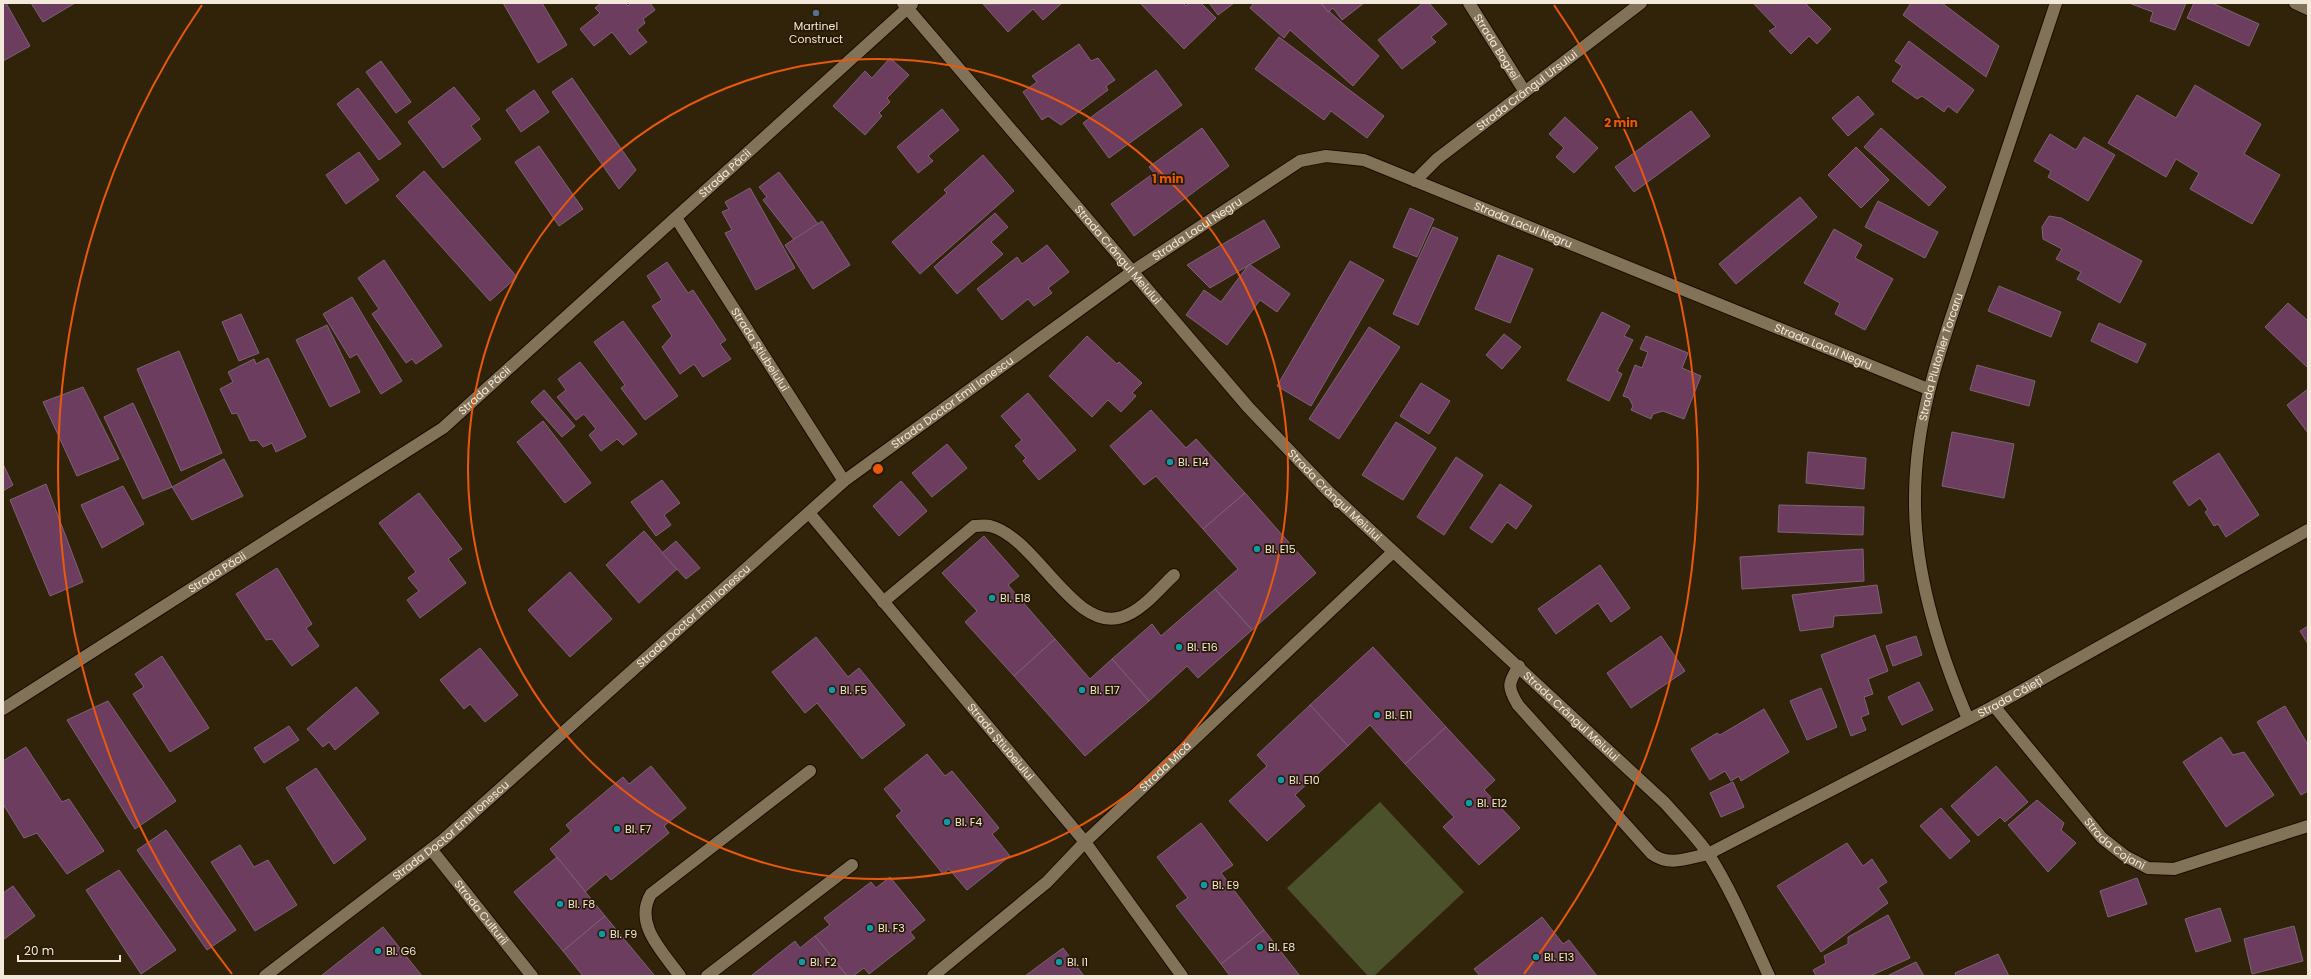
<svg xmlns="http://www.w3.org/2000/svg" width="2311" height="979" font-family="Poppins,sans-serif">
	<rect width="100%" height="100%" fill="#31230a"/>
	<path fill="#4b522b" d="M1380 802 1464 892 1374 976H1368L1287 888Z"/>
	<g fill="#6c3d5f" stroke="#7d6375">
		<path d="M3 3H6L30 46 3 61Z"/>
		<path d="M31 3H75L43 22Z"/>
		<path d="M503 3H542L567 45 538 63Z"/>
		<path d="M601 3H625L628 6 631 3H650L655 10 643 19 645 23 637 30 647 42 630 55 612 32 594 46 580 29 600 13 595 8Z"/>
		<path d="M1062 3 1043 20 1033 9 1008 32 983 4Z"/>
		<path d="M1140 3H1183L1186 6 1189 3H1201L1216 18 1184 49Z"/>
		<path d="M1209 3H1234L1218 15Z"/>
		<path d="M1254 3H1320L1379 56 1353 86 1290 30 1284 38 1250 8Z"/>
		<path d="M1321 3H1364L1342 20 1333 8 1328 12Z"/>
		<path d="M1423 3H1429L1447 24 1431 37 1436 42 1402 69 1378 40Z"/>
		<path d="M1753 3H1805L1831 29 1817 44 1809 36 1791 54 1769 31 1776 27Z"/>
		<path d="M1911 3H1942L1999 46 1986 77 1903 15Z"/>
		<path d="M2129 3H2186L2175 30 2150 21 2153 12Z"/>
		<path d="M2194 3H2212L2259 24 2249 46 2187 18Z"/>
		<path d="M1279 37 1384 116 1367 138 1331 111 1324 120 1255 69Z"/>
		<path d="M1909 41 1974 90 1957 113 1948 106 1944 112 1922 96 1917 99 1892 81 1902 66 1895 61Z"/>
		<path d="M1079 44 1091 61 1098 58 1115 80 1106 86 1108 90 1061 125 1048 116 1042 120 1023 92 1037 82 1032 76Z"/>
		<path d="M890 58 909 75 887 98 890 102 879 113 882 116 865 135 833 106 865 71 872 78Z"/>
		<path d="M381 61 411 102 396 113 366 72Z"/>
		<path d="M1156 70 1182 105 1109 158 1083 123Z"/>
		<path d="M572 78 636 170 619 189 552 92Z"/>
		<path d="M2195 85 2261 124 2244 154 2280 175 2252 224 2190 189 2199 173 2176 159 2166 177 2108 143 2137 95 2176 118Z"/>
		<path d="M454 87 480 119 471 126 481 139 443 168 408 122Z"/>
		<path d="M358 88 401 144 379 160 337 104Z"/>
		<path d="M534 90 549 112 521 132 506 110Z"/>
		<path d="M1858 96 1874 114 1848 136 1832 118Z"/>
		<path d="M942 109 959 130 928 156 933 161 918 173 897 147Z"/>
		<path d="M1691 111 1710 136 1634 192 1615 167Z"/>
		<path d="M1565 117 1598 148 1574 173 1556 157 1564 148 1549 134Z"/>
		<path d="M1202 128 1229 166 1134 236 1111 204 1154 173 1149 167Z"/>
		<path d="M1881 128 1946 187 1929 206 1864 147Z"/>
		<path d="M2050 134 2076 150 2084 137 2115 155 2088 201 2048 177 2051 171 2034 161Z"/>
		<path d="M539 146 583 209 559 226 515 162Z"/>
		<path d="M1856 147 1889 180 1861 208 1828 175Z"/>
		<path d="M359 152 379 180 346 204 326 175Z"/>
		<path d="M983 155 1014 191 920 274 892 242 947 193 944 190Z"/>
		<path d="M424 171 517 277 490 301 396 196Z"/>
		<path d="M779 172 818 224 795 241 763 200 767 197 759 187Z"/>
		<path d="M750 188 795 268 756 290 725 233 732 230 722 212 729 209 725 202Z"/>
		<path d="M1800 197 1817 217 1736 284 1719 264Z"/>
		<path d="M1878 201 1938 232 1925 258 1865 227Z"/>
		<path d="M1410 208 1434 219 1417 257 1393 247Z"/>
		<path d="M995 213 1008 227 991 242 1003 254 957 294 934 267Z"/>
		<path d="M2049 216 2061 218 2142 261 2120 303 2077 279 2081 272 2056 259 2062 249 2043 239 2042 227Z"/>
		<path d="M1264 220 1280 247 1210 288 1187 265Z"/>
		<path d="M822 221 850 265 813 289 785 245Z"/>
		<path d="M1433 227 1458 238 1418 325 1393 314Z"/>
		<path d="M1834 229 1862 245 1855 258 1893 279 1865 330 1835 314 1840 303 1804 283Z"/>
		<path d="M1047 245 1069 272 1048 288 1052 293 1034 306 1028 299 1002 320 977 289 1017 257 1022 264Z"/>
		<path d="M1498 255 1533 269 1510 323 1475 309Z"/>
		<path d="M384 260 442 346 416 364 412 359 406 363 372 314 379 309 358 278Z"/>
		<path d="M1350 261 1384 280 1311 406 1277 386Z"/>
		<path d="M667 262 688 293 693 290 726 340 720 344 731 359 703 377 694 364 680 374 662 347 672 336 652 306 662 300 647 276Z"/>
		<path d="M1249 264 1290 294 1277 312 1260 300 1227 345 1186 315 1204 290 1221 302Z"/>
		<path d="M1999 286 2061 312 2051 337 1988 311Z"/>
		<path d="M352 297 402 381 381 394 357 354 350 358 323 314Z"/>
		<path d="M2288 303 2308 321V368L2265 327Z"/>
		<path d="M1602 312 1630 326 1624 336 1633 340 1617 371 1622 374 1609 401 1567 380Z"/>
		<path d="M241 314 259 353 239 361 222 322Z"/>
		<path d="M623 321 678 396 645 420 621 388 625 385 594 342Z"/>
		<path d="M2099 323 2146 344 2137 363 2091 341Z"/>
		<path d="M327 325 360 392 330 407 296 340Z"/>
		<path d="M1369 327 1400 347 1339 439 1309 419Z"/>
		<path d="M1504 334 1521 347 1502 369 1486 355Z"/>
		<path d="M1087 336 1117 364 1119 362 1142 383 1132 393 1136 396 1121 412 1108 400 1092 417 1049 376Z"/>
		<path d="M1646 336 1688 353 1682 368 1701 376 1684 419 1663 411 1653 414 1651 419 1631 410 1633 406 1629 398 1623 396 1635 365 1642 368 1648 352 1640 349Z"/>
		<path d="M179 351 222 453 181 471 137 369Z"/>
		<path d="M268 358 306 437 276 452 272 443 263 447 257 440 250 441 237 413 232 414 220 389 233 382 228 372 254 359 256 364Z"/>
		<path d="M580 362 637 434 623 445 617 439 601 451 589 435 596 429 584 414 576 420 557 397 566 390 558 379Z"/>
		<path d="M1977 365 2035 381 2029 406 1970 390Z"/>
		<path d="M1421 383 1450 401 1429 434 1400 416Z"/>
		<path d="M83 387 119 459 77 476 43 402Z"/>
		<path d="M2308 389V433L2287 405Z"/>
		<path d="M544 390 575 426 562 437 531 402Z"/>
		<path d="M1028 393 1076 450 1039 480 1023 461 1026 458 1015 446 1022 440 1001 416Z"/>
		<path d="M133 403 172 487 143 499 104 417Z"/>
		<path d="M1151 410 1186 448 1196 439 1245 493 1203 529 1156 476 1144 485 1110 446Z"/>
		<path d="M543 421 591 483 565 503 517 442Z"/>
		<path d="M1396 422 1436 448 1403 500 1362 475Z"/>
		<path d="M1952 432 2014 444 2004 498 1942 486Z"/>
		<path d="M947 444 967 468 932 497 912 473Z"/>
		<path d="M1808 452 1866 458 1864 489 1806 483Z"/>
		<path d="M2219 453 2259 515 2226 537 2218 524 2214 526 2205 512 2208 510 2200 498 2189 506 2173 482Z"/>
		<path d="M1456 457 1483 475 1444 535 1417 517Z"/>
		<path d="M224 459 243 496 192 520 172 487Z"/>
		<path d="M3 464 13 485 3 491Z"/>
		<path d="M662 480 680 503 664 515 671 525 656 536 631 502Z"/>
		<path d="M901 481 927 511 899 536 873 506Z"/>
		<path d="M46 484 83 582 50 596 10 500Z"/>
		<path d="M1500 484 1532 506 1516 529 1507 522 1492 543 1470 528Z"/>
		<path d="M123 486 144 524 102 548 81 505Z"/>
		<path d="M419 493 462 549 448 559 466 583 420 618 407 600 419 591 408 578 416 572 379 523Z"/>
		<path d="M1245 493 1316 573 1252 630 1215 589 1238 569 1203 529Z"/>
		<path d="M1779 505 1864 507 1863 535 1778 532Z"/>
		<path d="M644 531 677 569 639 603 606 565Z"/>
		<path d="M984 536 1019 576 1008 585 1055 639 1014 676 965 622 977 611 942 573Z"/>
		<path d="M676 541 700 568 686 579 662 553Z"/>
		<path d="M1863 549 1864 581 1742 589 1740 557Z"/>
		<path d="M1600 565 1630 608 1611 622 1598 603 1556 634 1538 609Z"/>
		<path d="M277 568 312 624 306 628 319 646 292 666 272 639 266 640 236 594Z"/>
		<path d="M570 572 612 619 570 657 528 610Z"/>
		<path d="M1877 585 1882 613 1834 616 1833 627 1800 631 1792 595Z"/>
		<path d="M1215 589 1252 630 1198 678 1187 666 1149 701 1112 659 1152 624 1161 636Z"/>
		<path d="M2308 626V644L2300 631Z"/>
		<path d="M1875 635 1888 671 1868 679 1873 694 1864 697 1869 714 1861 717 1866 730 1851 736 1821 655Z"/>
		<path d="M1661 636 1685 671 1631 708 1607 673Z"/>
		<path d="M1916 636 1922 655 1893 666 1886 646Z"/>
		<path d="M816 637 848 677 859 668 905 725 862 759 817 703 805 713 772 672Z"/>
		<path d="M1055 639 1090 679 1112 659 1149 701 1085 756 1014 676Z"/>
		<path d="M1373 647 1446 727 1405 764 1370 725 1348 746 1310 705Z"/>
		<path d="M480 648 518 695 485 722 470 704 464 709 440 680Z"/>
		<path d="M162 656 209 728 170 752 133 694 144 687 135 674Z"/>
		<path d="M1919 682 1933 710 1902 725 1888 697Z"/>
		<path d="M356 687 379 713 335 750 329 742 323 747 307 729Z"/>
		<path d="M1821 688 1837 727 1807 740 1790 701Z"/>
		<path d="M108 701 176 801 135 829 67 720Z"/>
		<path d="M1310 705 1348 746 1295 795 1305 806 1267 841 1229 801 1267 766 1257 755Z"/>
		<path d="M2285 706 2308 745V791L2301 795 2257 722Z"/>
		<path d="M1764 709 1789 752 1741 781 1739 776 1731 781 1725 771 1710 780 1691 749 1717 733 1720 735Z"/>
		<path d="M289 726 299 740 264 763 254 748Z"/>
		<path d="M1446 727 1495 780 1484 790 1520 828 1479 865 1443 827 1454 817 1405 764Z"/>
		<path d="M2221 737 2233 755 2244 752 2274 795 2226 827 2183 762Z"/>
		<path d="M26 747 62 802 69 799 104 851 67 874 37 833 24 838 3 804V761Z"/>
		<path d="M927 754 945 776 952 771 999 828 992 834 1010 856 967 890 949 869 943 874 896 816 902 811 884 789Z"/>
		<path d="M651 766 686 808 664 826 669 833 611 880 606 874 585 892 550 849 571 831 566 825 623 777 629 784Z"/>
		<path d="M1996 766 2028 802 2005 822 2000 817 1978 836 1951 806Z"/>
		<path d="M316 768 366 839 334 864 286 788Z"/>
		<path d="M1733 782 1744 807 1721 817 1710 793Z"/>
		<path d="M2037 800 2064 823 2061 830 2076 843 2048 872 2008 825Z"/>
		<path d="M1941 808 1970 841 1950 859 1920 826Z"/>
		<path d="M1201 823 1233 865 1221 873 1264 930 1221 964 1176 906 1188 898 1157 857Z"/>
		<path d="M166 830 236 930 207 950 137 850Z"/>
		<path d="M1847 843 1863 866 1872 859 1887 882 1878 888 1888 903 1821 952 1777 886Z"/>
		<path d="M240 845 254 867 268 860 297 905 255 931 211 862Z"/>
		<path d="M557 857 605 916 563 951 514 892Z"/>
		<path d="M119 870 176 950 141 974 86 890Z"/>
		<path d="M890 877 925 920 910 932 915 938 869 974 864 968 853 976H847L815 936 830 925 824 918 871 882 876 888Z"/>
		<path d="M2137 878 2147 904 2108 917 2100 891Z"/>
		<path d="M13 886 35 916 3 940V893Z"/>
		<path d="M2220 908 2231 941 2196 952 2185 919Z"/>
		<path d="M1888 915 1910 958 1870 976H1816L1813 970 1826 963 1824 956 1848 944V937Z"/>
		<path d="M605 916 654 975 653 976H583L563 951Z"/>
		<path d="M1542 917 1563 944 1569 940 1597 976H1480L1474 969Z"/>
		<path d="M2294 926 2303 961 2252 974 2244 939Z"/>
		<path d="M383 927 422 976H321Z"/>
		<path d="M1264 930 1300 976H1230L1221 964Z"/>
		<path d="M815 936 847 976H751L795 941 800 948Z"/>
		<path d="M1063 948 1084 976H1025Z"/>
		<path d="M1998 954 2009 976H1956L1955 973Z"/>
		<path d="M1916 962 1924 976H1887Z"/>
	</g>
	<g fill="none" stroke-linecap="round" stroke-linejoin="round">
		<defs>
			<g id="minor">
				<path id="s1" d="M903 3 1248 407 1328 491 1665 803C1680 820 1696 836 1709 855 1733 893 1750 935 1769 976"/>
				<path id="s2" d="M1469 3 1525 92"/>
				<path d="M2295 3 2308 9"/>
				<path id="s3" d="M1415 181 1437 159 1641 3"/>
				<path id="s4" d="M676 218 844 481"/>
				<path id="s5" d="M810 514 1085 842 1182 976"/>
				<path d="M883 602 974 526C979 526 985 525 990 526 1036 537 1074 633 1122 617 1142 611 1159 589 1174 575"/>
				<path id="s6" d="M1519 666C1508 683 1507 687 1518 705L1652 854C1670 867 1688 858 1708 854L1994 706 2308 530"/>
				<path id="s7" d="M1994 706 2102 838 2125 856 2148 868 2174 869 2308 826"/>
				<path id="s8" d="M3 709 443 428 912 4"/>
				<path id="s9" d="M1968 719C1939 651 1914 573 1915 498 1915 411 1945 337 1972 255 2000 171 2028 87 2056 3"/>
				<path id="s10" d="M431 849 532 976"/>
				<path id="s11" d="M265 976 443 840 844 481 1133 271 1300 161 1326 156 1364 160 1928 389"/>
				<path d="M680 976C663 952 633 924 651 894L810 771"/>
				<path d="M707 976 852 865"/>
				<path id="s12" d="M933 976 1047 882 1085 842 1393 552"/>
			</g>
		</defs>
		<use href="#minor" stroke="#180c00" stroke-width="14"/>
		<use href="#minor" stroke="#827258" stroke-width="12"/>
	</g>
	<g fill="none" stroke="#e8590c" stroke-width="2">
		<circle cx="878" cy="469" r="410"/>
		<path d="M232 974A820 820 0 0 1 202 5M1554 5A820 820 0 0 1 1524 974"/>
	</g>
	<circle fill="#5c6f8a" stroke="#271902" stroke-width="1.5" cx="816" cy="13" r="4"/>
	<g fill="#0f9aa8" stroke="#271902" stroke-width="1.5">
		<circle cx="1170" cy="462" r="4"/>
		<circle cx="1257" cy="549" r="4"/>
		<circle cx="992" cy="598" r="4"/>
		<circle cx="1179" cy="647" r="4"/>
		<circle cx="832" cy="690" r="4"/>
		<circle cx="1082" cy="690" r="4"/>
		<circle cx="1377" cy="715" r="4"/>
		<circle cx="1281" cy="780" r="4"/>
		<circle cx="1469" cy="803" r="4"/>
		<circle cx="947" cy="822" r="4"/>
		<circle cx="617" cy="829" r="4"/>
		<circle cx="1204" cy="885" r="4"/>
		<circle cx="560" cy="904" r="4"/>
		<circle cx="870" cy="928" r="4"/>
		<circle cx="602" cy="934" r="4"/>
		<circle cx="1260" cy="947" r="4"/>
		<circle cx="378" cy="951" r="4"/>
		<circle cx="1536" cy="957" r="4"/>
		<circle cx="802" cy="962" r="4"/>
		<circle cx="1059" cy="962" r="4"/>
	</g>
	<g text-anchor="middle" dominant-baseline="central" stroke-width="3.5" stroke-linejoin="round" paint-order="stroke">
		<g font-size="11" fill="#f2e9db" stroke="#271902" text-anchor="start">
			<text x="816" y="26" text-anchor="middle">Martinel<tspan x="816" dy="13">Construct</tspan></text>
			<text x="1178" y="462">Bl. E14</text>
			<text x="1265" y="549">Bl. E15</text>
			<text x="1000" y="598">Bl. E18</text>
			<text x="1187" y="647">Bl. E16</text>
			<text x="840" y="690">Bl. F5</text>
			<text x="1090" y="690">Bl. E17</text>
			<text x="1385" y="715">Bl. E11</text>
			<text x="1289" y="780">Bl. E10</text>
			<text x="1477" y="803">Bl. E12</text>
			<text x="955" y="822">Bl. F4</text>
			<text x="625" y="829">Bl. F7</text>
			<text x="1212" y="885">Bl. E9</text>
			<text x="568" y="904">Bl. F8</text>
			<text x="878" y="928">Bl. F3</text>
			<text x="610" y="934">Bl. F9</text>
			<text x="1268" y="947">Bl. E8</text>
			<text x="386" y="951">Bl. G6</text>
			<text x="1544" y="957">Bl. E13</text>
			<text x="810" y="962">Bl. F2</text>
			<text x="1067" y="962">Bl. I1</text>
		</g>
		<g font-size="11" fill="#f2e9db" stroke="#271902">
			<text stroke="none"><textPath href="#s2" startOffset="52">Strada Bogzei</textPath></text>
			<text stroke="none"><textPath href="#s3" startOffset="144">Strada Crângul Ursului</textPath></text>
			<text stroke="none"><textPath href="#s8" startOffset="902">Strada Păcii</textPath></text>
			<text stroke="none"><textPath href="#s11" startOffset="1556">Strada Lacul Negru</textPath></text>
			<text stroke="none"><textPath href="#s11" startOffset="1196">Strada Lacul Negru</textPath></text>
			<text stroke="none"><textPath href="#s1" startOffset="331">Strada Crângul Meiului</textPath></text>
			<text stroke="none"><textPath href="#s11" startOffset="1880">Strada Lacul Negru</textPath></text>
			<text stroke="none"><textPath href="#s4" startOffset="156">Strada Știubeiului</textPath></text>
			<text stroke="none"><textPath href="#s9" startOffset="373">Strada Plutonier Torcaru</textPath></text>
			<text stroke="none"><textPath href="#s8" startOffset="578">Strada Păcii</textPath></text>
			<text stroke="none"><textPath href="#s11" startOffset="896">Strada Doctor Emil Ionescu</textPath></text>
			<text stroke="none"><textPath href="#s1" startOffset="655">Strada Crângul Meiului</textPath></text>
			<text stroke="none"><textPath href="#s8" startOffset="254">Strada Păcii</textPath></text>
			<text stroke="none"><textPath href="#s11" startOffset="560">Strada Doctor Emil Ionescu</textPath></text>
			<text stroke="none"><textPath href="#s6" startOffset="642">Strada Căieți</textPath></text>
			<text stroke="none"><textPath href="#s1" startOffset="979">Strada Crângul Meiului</textPath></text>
			<text stroke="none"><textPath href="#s5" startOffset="297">Strada Știubeiului</textPath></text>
			<text stroke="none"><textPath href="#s12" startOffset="313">Strada Mică</textPath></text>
			<text stroke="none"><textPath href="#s11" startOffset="236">Strada Doctor Emil Ionescu</textPath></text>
			<text stroke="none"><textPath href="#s7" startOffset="184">Strada Cojani</textPath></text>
			<text stroke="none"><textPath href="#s10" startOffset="81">Strada Culturii</textPath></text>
		</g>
	</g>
	<circle cx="878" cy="469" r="6" fill="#e8590c" stroke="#271902" stroke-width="2"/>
	<g font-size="12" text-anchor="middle" font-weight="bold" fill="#e8590c" stroke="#271902" stroke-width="3.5" stroke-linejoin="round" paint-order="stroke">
		<text x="1621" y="127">2 min</text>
		<text x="1168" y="183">1 min</text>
	</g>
	<rect width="2311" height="979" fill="none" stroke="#f2e9db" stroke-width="8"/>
	<path d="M18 955v6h102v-6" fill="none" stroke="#f2e9db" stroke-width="2"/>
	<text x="24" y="955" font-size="12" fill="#f2e9db" stroke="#271902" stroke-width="3" paint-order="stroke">20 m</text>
</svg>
